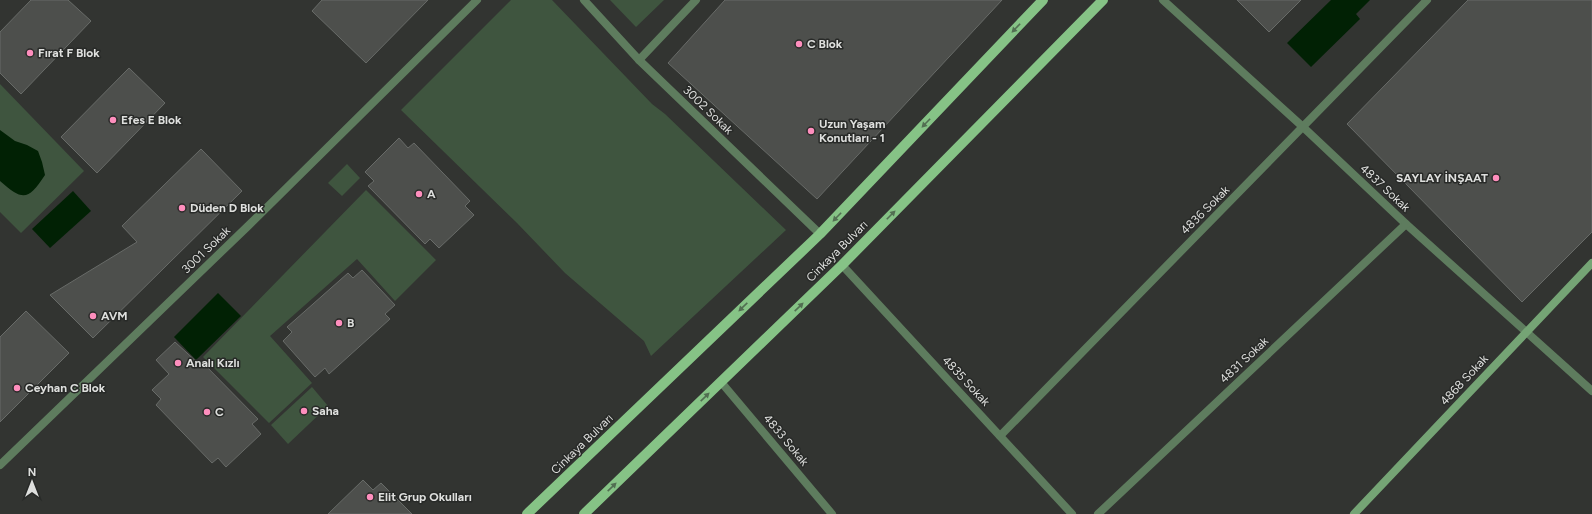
<svg xmlns="http://www.w3.org/2000/svg" width="1592" height="514" font-family="Figtree,sans-serif">
	<rect width="100%" height="100%" fill="#323431"/>
	<g fill="#3f553f">
		<path d="M511 0H552L652 104 665 114 786 230 651 356 644 341 565 273 517 223 401 110Z"/>
		<path d="M610 0H664L636 27Z"/>
		<path d="M0 84 84 171 21 233 0 212Z"/>
		<path d="M347 164 360 178 342 196 328 183Z"/>
		<path d="M366 190 436 260 395 301 357 259 270 336 312 383 269 423 203 357Z"/>
		<path d="M312 387 328 406 288 444 271 425Z"/>
	</g>
	<g fill="#012104">
		<path d="M1331 0H1370L1356 14 1360 19 1311 67 1287 43Z"/>
		<path d="M0 130 15 141 27 145 38 151 42 162 45 175C28 201 23 201 0 181Z"/>
		<path d="M73 191 91 211 50 248 32 229Z"/>
		<path d="M218 293 241 316 196 360 174 337Z"/>
	</g>
	<g fill="#4d4f4c" stroke="#686b68">
		<path d="M31 0H68L91 21 21 94 0 73V32Z"/>
		<path d="M322 0H428L366 63 312 11Z"/>
		<path d="M725 0H1002L817 199 668 63Z"/>
		<path d="M1237 0H1301L1269 32Z"/>
		<path d="M1468 0H1592V232L1522 302 1347 124Z"/>
		<path d="M129 68 165 103 97 173 61 137Z"/>
		<path d="M399 138 408 148 414 143 470 201 465 206 474 215 439 248 430 239 425 244 368 186 374 181 365 172Z"/>
		<path d="M201 149 242 191 93 338 50 295 137 242 122 226Z"/>
		<path d="M362 270 395 305 385 314 390 319 329 374 325 368 315 377 283 341 292 332 287 327 348 273 353 278Z"/>
		<path d="M26 311 69 353 0 422V337Z"/>
		<path d="M175 342 199 364 201 361 258 419 252 424 261 434 226 467 218 458 212 463 156 405 161 399 152 390 169 374 156 360Z"/>
		<path d="M363 480 373 490 381 483 412 514H328Z"/>
	</g>
	<g fill="none" stroke-linecap="round" stroke-linejoin="round">
		<g stroke="#5e7c5e" stroke-width="8">
			<path d="M584 0 639 60 820 234"/>
			<path d="M1163 0 1303 127 1406 224 1592 391"/>
			<path d="M639 60 696 0"/>
			<path d="M842 265 1072 514"/>
			<path d="M721 382 832 514"/>
			<path d="M1000 436 1427 0"/>
			<path d="M0 465 248 226 477 0"/>
			<path d="M1098 514 1406 224"/>
		</g>
		<path stroke="#75a475" stroke-width="8" d="M1354 514 1592 263"/>
		<g stroke="#86c386" stroke-width="10">
			<path d="M527 514 820 234 1043 0"/>
			<path d="M584 514 842 265 1103 0"/>
		</g>
	</g>
	<defs><path id="oneway-solid" d="M-6-.8H1V-3.2L6.5 0L1 3.2V.8H-6Z"/></defs>
	<g fill="#526f52">
		<use href="#oneway-solid" transform="translate(1016 28) rotate(134)"/>
		<use href="#oneway-solid" transform="translate(926 123) rotate(134)"/>
		<use href="#oneway-solid" transform="translate(891 215) rotate(-45)"/>
		<use href="#oneway-solid" transform="translate(837 217) rotate(134)"/>
		<use href="#oneway-solid" transform="translate(743 307) rotate(136)"/>
		<use href="#oneway-solid" transform="translate(799 307) rotate(-44)"/>
		<use href="#oneway-solid" transform="translate(705 397) rotate(-44)"/>
		<use href="#oneway-solid" transform="translate(612 487) rotate(-44)"/>
	</g>
	<g fill="#fe8ebd" stroke="#282a28" stroke-width="1.5">
		<circle cx="799" cy="44" r="4"/>
		<circle cx="30" cy="53" r="4"/>
		<circle cx="113" cy="120" r="4"/>
		<circle cx="811" cy="131" r="4"/>
		<circle cx="1496" cy="178" r="4"/>
		<circle cx="419" cy="194" r="4"/>
		<circle cx="182" cy="208" r="4"/>
		<circle cx="93" cy="316" r="4"/>
		<circle cx="339" cy="323" r="4"/>
		<circle cx="178" cy="363" r="4"/>
		<circle cx="17" cy="388" r="4"/>
		<circle cx="304" cy="411" r="4"/>
		<circle cx="207" cy="412" r="4"/>
		<circle cx="370" cy="497" r="4"/>
	</g>
	<g text-anchor="middle" dominant-baseline="central" stroke-width="3" stroke-linejoin="round" paint-order="stroke">
		<g font-size="12" font-weight="bold" fill="#dedfdd" stroke="#282a28" text-anchor="start">
			<text x="807" y="44">C Blok</text>
			<text x="38" y="53">Fırat F Blok</text>
			<text x="121" y="120">Efes E Blok</text>
			<text x="819" y="124">Uzun Yaşam<tspan x="819" dy="14">Konutları - 1</tspan></text>
			<text x="1488" y="178" text-anchor="end">SAYLAY İNŞAAT</text>
			<text x="427" y="194">A</text>
			<text x="190" y="208">Düden D Blok</text>
			<text x="101" y="316">AVM</text>
			<text x="347" y="323">B</text>
			<text x="186" y="363">Analı Kızlı</text>
			<text x="25" y="388">Ceyhan C Blok</text>
			<text x="312" y="411">Saha</text>
			<text x="215" y="412">C</text>
			<text x="378" y="497">Elit Grup Okulları</text>
		</g>
		<g font-size="12" fill="#dedfdd" stroke="#282a28">
			<text transform="translate(708 110) rotate(44)">3002 Sokak</text>
			<text transform="translate(1385 188) rotate(43)">4837 Sokak</text>
			<text transform="translate(1205 210) rotate(-45)">4836 Sokak</text>
			<text transform="translate(206 250) rotate(-44)">3001 Sokak</text>
			<text transform="translate(837 251) rotate(-45)">Cinkaya Bulvarı</text>
			<text transform="translate(1244 360) rotate(-43)">4831 Sokak</text>
			<text transform="translate(1464 380) rotate(-47)">4868 Sokak</text>
			<text transform="translate(966 381) rotate(47)">4835 Sokak</text>
			<text transform="translate(786 440) rotate(50)">4833 Sokak</text>
			<text transform="translate(582 444) rotate(-44)">Cinkaya Bulvarı</text>
		</g>
	</g>
	<g transform="translate(32 482)" stroke="#282a28" stroke-width="3" paint-order="stroke">
	<path d="M0-3L7 15L0 10L-7 15Z" fill="#dedfdd"/>
	<text y="-6" font-size="11" font-weight="bold" text-anchor="middle" fill="#dedfdd">N</text>
	</g>
</svg>
